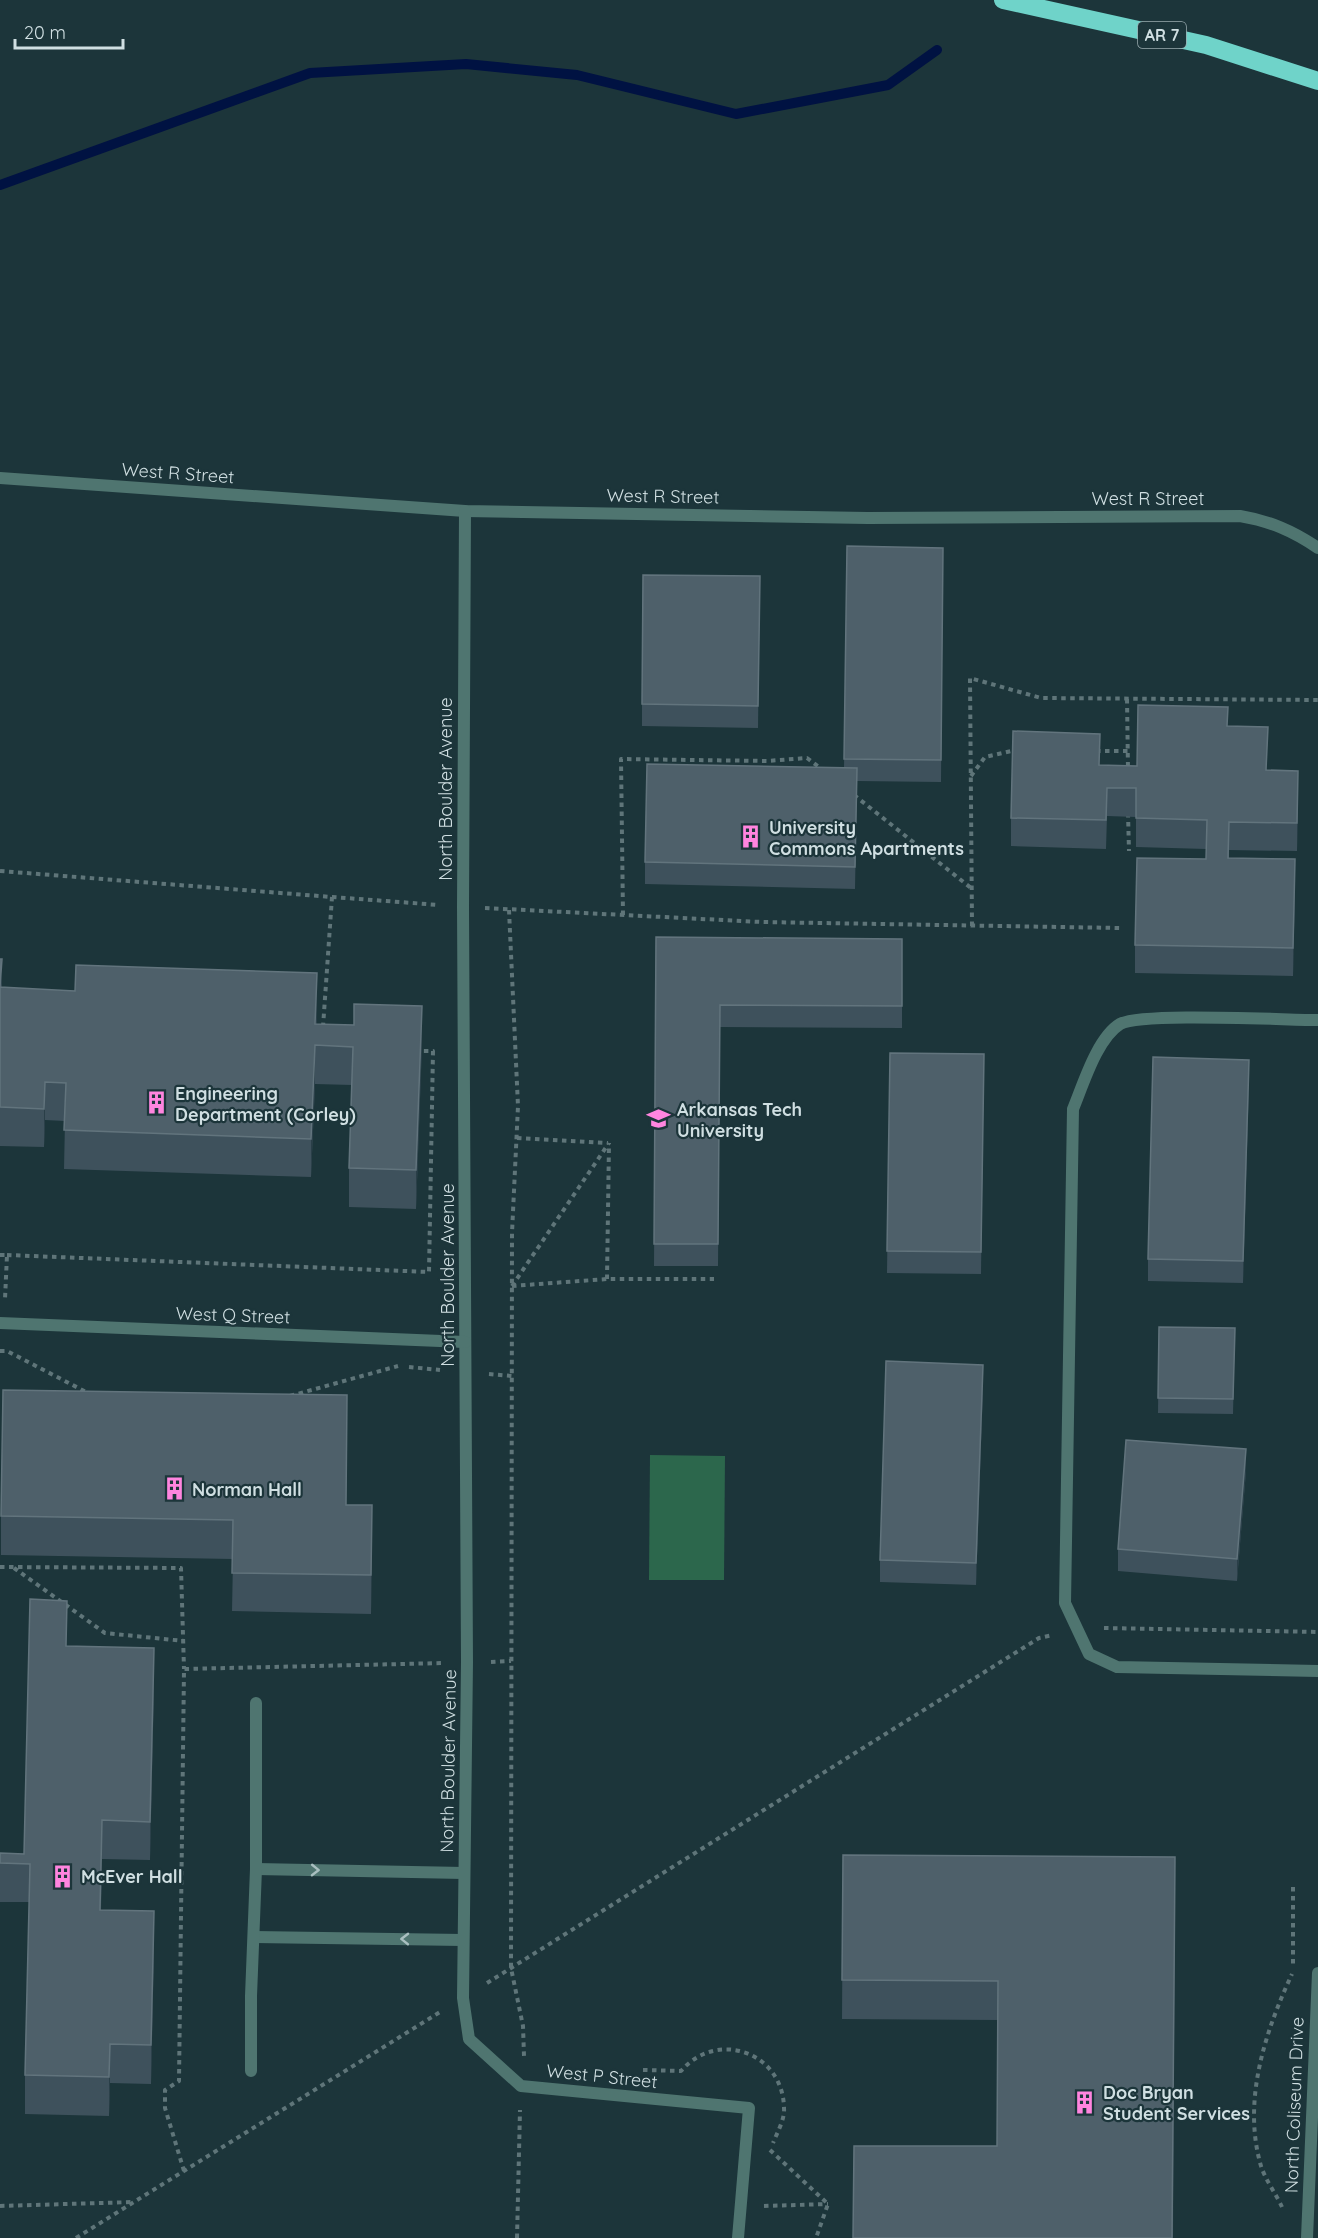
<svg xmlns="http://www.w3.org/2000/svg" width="1318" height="2238" font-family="Quicksand,sans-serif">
	<rect width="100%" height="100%" fill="#1c353a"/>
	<path fill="#2c674c" d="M650 1455 725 1456 724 1580H649Z"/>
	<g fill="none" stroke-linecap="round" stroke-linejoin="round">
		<path stroke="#001242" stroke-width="10" d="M0 185 310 73 466 64 577 75 736 114 888 85 937 50"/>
		<g stroke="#5f7579" stroke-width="4" stroke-dasharray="4.5 4.5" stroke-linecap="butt">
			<path d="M1127 699 1128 770"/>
			<path d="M1096 751H1128"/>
			<path d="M971 776 985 757 1016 750"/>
			<path d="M854 795 971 888"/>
			<path d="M1128 813 1129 851"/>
			<path d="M0 871 332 897 323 1027"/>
			<path d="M332 897 439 905"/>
			<path d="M485 908 762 922 1120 928"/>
			<path d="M509 910 518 1106 512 1233 511 1968 523 2026 524 2056"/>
			<path d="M623 915 621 759 767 761 807 758 823 770"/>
			<path d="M972 926 970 678 1041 698 1318 700"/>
			<path d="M517 1138 608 1143"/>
			<path d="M0 1255H7L5 1299"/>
			<path d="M7 1255 429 1272 433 1051H417"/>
			<path d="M607 1279 609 1143"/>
			<path d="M512 1286 607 1279H714"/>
			<path d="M512 1286 609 1143"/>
			<path d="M0 1351H7L88 1393"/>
			<path d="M409 1367 440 1370"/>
			<path d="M489 1374 512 1376"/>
			<path d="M290 1396 398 1366"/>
			<path d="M0 1567 181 1568 184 1669"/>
			<path d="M14 1568 105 1633 184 1641"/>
			<path d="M1104 1628 1318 1632"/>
			<path d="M491 1662 511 1661"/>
			<path d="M1293 1887V1967"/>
			<path d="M487 1983 1039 1638 1053 1635"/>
			<path d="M643 2070 681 2071C717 2029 783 2052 784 2108 785 2119 777 2133 773 2143"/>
			<path d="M770 2150 828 2204 816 2238"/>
			<path d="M184 2171 165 2108V2090L179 2081 184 1669 445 1663"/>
			<path d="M0 2206 134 2202"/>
			<path d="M764 2206 828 2204"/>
			<path d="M1282 2207C1276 2194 1265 2179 1261 2166 1242 2101 1265 2032 1292 1974"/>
			<path d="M76 2238 440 2012"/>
			<path d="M517 2238 520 2110"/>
		</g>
		<g stroke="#4f7570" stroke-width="12">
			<path d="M256 1869 464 1873"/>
			<path d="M254 1937 463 1940"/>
			<path d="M251 2071V1996L256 1869V1703"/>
		</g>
		<g stroke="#4f7570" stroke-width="12">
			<path d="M0 478 465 511 868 518 1240 516C1270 521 1293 531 1318 548"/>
			<path d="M465 511 463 907 467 1662 463 1998 469 2039 521 2086 749 2108 738 2238"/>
			<path d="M1318 1020C1285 1020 1140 1012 1120 1024 1097 1038 1083 1085 1073 1109L1065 1603 1089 1654 1117 1667 1318 1671"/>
			<path d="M0 1323 465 1342"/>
			<path d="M1307 2238 1318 1973"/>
		</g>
		<path stroke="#6fd3c9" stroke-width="18" d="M1003 0 1206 45 1318 81"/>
	</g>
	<g fill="#3e515c">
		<path d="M847 546 943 548 941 782 857 781 855 889 645 884V862L844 768Z"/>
		<path d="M760 576 758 728 642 726V704Z"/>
		<path d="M1228 726 1267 770 1298 800 1297 851 1229 850V858L1295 887 1293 976 1135 973V945L1206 859V849L1136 847V817L1107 816 1106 849 1011 846V818L1100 765 1137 766Z"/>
		<path d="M656 937 902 939V1028L720 1027 718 1266H654Z"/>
		<path d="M0 959 2 988 317 1012V1024L422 1044 416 1209 349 1207V1168L352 1085 315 1084 311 1177 64 1169 65 1121 45 1120 44 1147 0 1146Z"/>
		<path d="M890 1053 984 1054 981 1274 887 1273Z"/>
		<path d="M1249 1082 1243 1283 1148 1281V1259Z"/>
		<path d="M1159 1327 1235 1328 1233 1414 1158 1413Z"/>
		<path d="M983 1387 976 1585 880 1582V1560Z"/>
		<path d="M347 1434 346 1505 372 1544 371 1614 232 1611 233 1559 1 1555V1516Z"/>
		<path d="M1246 1471 1237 1581 1118 1571V1549Z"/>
		<path d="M66 1646 154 1687 150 1860 102 1859 101 1910 154 1950 151 2084 110 2083 109 2116 25 2114V2075L30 1902H0V1853L24 1854Z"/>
		<path d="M843 1855 1175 1857 1173 2238 997 2146 998 2020 842 2019Z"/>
	</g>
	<g fill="#2a3f48">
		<path d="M1298 771V800L1297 851V823Z"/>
		<path d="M1295 859V887L1293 976V948Z"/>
		<path d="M317 973V1012L316 1045 315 1024Z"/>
		<path d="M422 1006V1044L416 1209V1170Z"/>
		<path d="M315 1045V1084L311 1177V1139Z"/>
		<path d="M1249 1060V1082L1243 1283V1261Z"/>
		<path d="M45 1082V1120L44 1147V1109Z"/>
		<path d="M983 1365V1387L976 1585V1563Z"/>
		<path d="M1246 1449V1471L1237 1581V1559Z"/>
		<path d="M372 1505V1544L371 1614V1575Z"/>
		<path d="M154 1648V1687L150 1860V1822Z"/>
		<path d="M102 1820V1859L100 1948V1910Z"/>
		<path d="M154 1911V1950L151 2084V2045Z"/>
		<path d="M110 2044V2083L109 2116V2077Z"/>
	</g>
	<g fill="#4e606a" stroke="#62747d" stroke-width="1.5">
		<path d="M847 546 943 548 941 760 844 759Z"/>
		<path d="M643 575 760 576 758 706 642 704Z"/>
		<path d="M1138 705 1228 707 1227 726 1268 727 1266 770 1298 771 1297 823 1229 822 1228 858 1295 859 1293 948 1135 945 1137 858 1206 859 1207 820 1136 818V788H1107L1106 820 1011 818 1013 731 1100 734 1099 765 1137 766Z"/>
		<path d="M647 764 857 768 855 867 645 862Z"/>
		<path d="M656 937 902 939V1006L720 1005 718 1244H654Z"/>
		<path d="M0 959H2L0 987 75 991 76 965 317 973 315 1024 354 1025V1004L422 1006 416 1170 349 1168 353 1047 315 1045 311 1139 64 1130 66 1083 45 1082 44 1109 0 1107Z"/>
		<path d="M890 1053 984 1054 981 1252 887 1251Z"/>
		<path d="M1153 1057 1249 1060 1243 1261 1148 1259Z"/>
		<path d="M1159 1327 1235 1328 1233 1399 1158 1398Z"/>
		<path d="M886 1361 983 1365 976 1563 880 1560Z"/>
		<path d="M3 1390 347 1395 346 1505H372L371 1575 232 1573 233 1520 1 1516Z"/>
		<path d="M1126 1440 1246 1449 1237 1559 1118 1549Z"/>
		<path d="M30 1599 67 1601 66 1646 154 1648 150 1822 102 1820 100 1910 154 1911 151 2045 110 2044 109 2077 25 2075 30 1864 0 1863V1853L24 1854Z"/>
		<path d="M843 1855 1175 1857 1172 2238H853L854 2146H997L998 1981 842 1980Z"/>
	</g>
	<defs><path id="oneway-chevron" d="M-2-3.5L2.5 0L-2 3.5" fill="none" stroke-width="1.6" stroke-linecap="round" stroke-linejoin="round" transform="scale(1.5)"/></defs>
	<g stroke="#a9bfc0">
		<use href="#oneway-chevron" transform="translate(315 1870) rotate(1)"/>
		<use href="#oneway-chevron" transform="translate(405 1939) rotate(-179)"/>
	</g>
	<defs>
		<symbol id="building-bare" viewBox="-9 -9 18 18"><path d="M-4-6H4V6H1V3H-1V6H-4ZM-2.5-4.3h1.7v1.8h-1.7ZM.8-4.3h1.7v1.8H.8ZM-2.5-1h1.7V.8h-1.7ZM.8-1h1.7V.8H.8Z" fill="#ff85df" stroke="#1c353a" stroke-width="2.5" paint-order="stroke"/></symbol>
		<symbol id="university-bare" viewBox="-9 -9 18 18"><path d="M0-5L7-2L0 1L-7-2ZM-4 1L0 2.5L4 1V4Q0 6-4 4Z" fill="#ff85df" stroke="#1c353a" stroke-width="2.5" paint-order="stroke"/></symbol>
	</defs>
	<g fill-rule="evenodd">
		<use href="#building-bare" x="734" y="820" width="33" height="33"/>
		<use href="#building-bare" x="140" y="1086" width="33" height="33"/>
		<use href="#university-bare" x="642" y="1102" width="33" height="33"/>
		<use href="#building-bare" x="158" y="1472" width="33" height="33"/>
		<use href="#building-bare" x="46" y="1860" width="33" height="33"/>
		<use href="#building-bare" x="1068" y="2086" width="33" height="33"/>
	</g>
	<g text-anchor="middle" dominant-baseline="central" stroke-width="4.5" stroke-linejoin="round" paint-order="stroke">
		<rect fill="#1c353a" stroke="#9aacb0" stroke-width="1.5" x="1138" y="22" width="48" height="26" rx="4.5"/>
		<g font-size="16" font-weight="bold" fill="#d0dfe2">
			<text x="1162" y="35">AR 7</text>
		</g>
		<g font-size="18" fill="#d0dfe2" stroke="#1c353a">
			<text transform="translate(178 473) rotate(4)">West R Street</text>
			<text transform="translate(663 496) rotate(1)">West R Street</text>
			<text x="1148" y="498">West R Street</text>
			<text transform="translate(445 789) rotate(-90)">North Boulder Avenue</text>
			<text transform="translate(447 1275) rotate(-90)">North Boulder Avenue</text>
			<text transform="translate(233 1315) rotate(2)">West Q Street</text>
			<text transform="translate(448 1761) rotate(-89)">North Boulder Avenue</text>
			<text transform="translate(602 2076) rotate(6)">West P Street</text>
			<text transform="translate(1294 2105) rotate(-88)">North Coliseum Drive</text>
		</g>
		<g font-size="18" font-weight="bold" fill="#d0dfe2" stroke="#1c353a" text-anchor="start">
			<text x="769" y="827">University<tspan x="769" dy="21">Commons Apartments</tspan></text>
			<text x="175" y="1093">Engineering<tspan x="175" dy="21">Department (Corley)</tspan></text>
			<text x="677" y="1109">Arkansas Tech<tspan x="677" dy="21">University</tspan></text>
			<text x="192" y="1489">Norman Hall</text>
			<text x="81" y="1876">McEver Hall</text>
			<text x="1103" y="2092">Doc Bryan<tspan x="1103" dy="21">Student Services</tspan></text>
		</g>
	</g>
	<path d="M15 39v9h108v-9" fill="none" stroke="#d0dfe2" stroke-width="3"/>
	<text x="24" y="39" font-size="18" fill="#d0dfe2" stroke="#1c353a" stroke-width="4.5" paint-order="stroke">20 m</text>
</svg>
